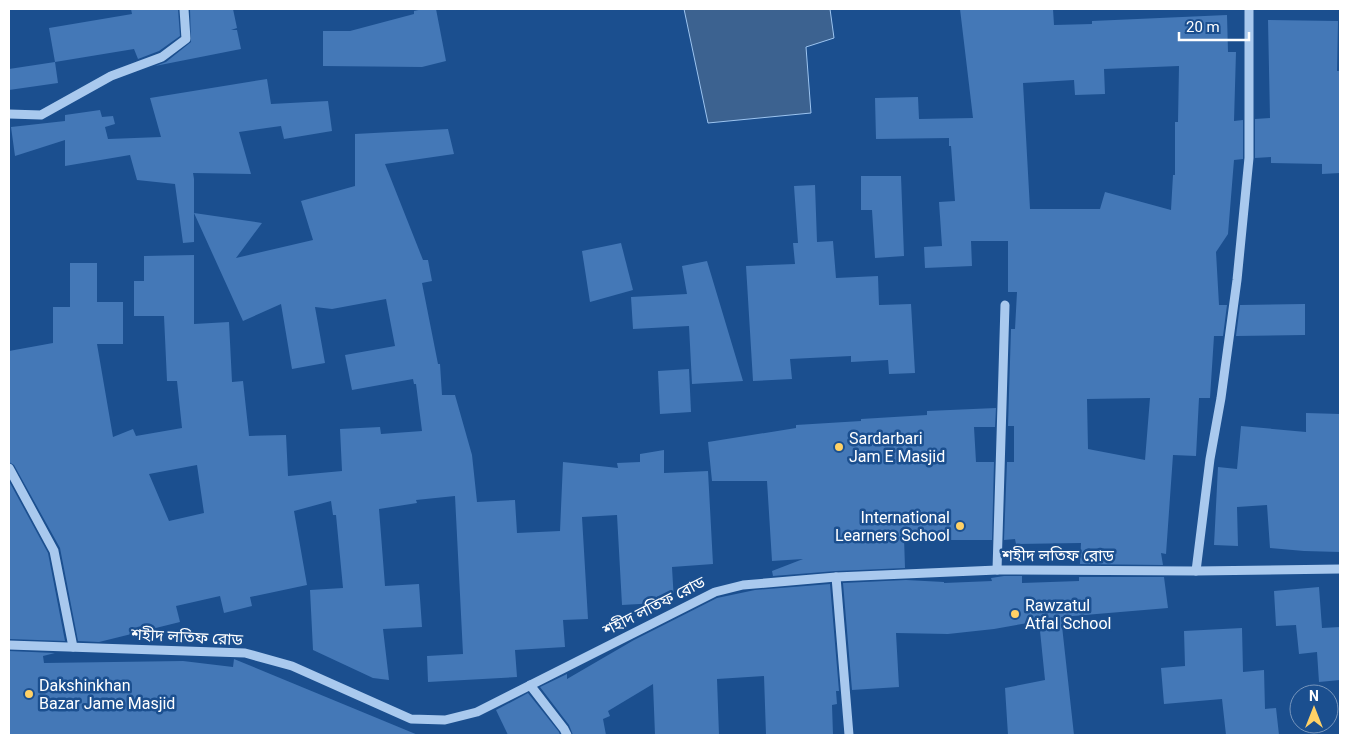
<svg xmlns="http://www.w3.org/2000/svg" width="1349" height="744" font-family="Roboto,'Noto Sans Bengali',sans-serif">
	<rect width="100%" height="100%" fill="#1b4f8f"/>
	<path fill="#3c6290" stroke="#9cc4f0" d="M684 9H830L834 38 806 47 811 113 708 123Z"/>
	<g fill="#4478b7" fill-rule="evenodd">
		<path d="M131 9H178L180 36 159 51 138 59 134 49 55 62 49 28 132 14Z"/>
		<path d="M190 9H233L237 28 231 30H237L241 49 155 66 166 62 191 42Z"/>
		<path d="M423 9H436L446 61 422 67 323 66V31H350L414 14V11Z"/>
		<path d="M960 9H1053L1054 25 1092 24V21L1227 15 1228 52H1236L1234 121 1243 120V159L1234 160 1228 234 1216 252 1219 305H1227L1223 336H1214L1210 398H1199L1196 456 1173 455 1166 554 1161 553 1163 565 1080 564 1081 543 1016 544 1015 539 1004 540 1007 462H1014V426H1008L1011 329H1015L1017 292H1008V241H971L972 266 925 268 924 247 942 246 939 202 955 201 951 146H949V138L876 139 875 98 918 97 919 119 973 118ZM1179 66 1178 122H1175V175H1173L1171 210 1105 192 1100 209H1030L1023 83 1074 80 1075 95 1105 94 1104 69ZM1150 398 1145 460 1088 449 1087 399Z"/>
		<path d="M1268 20 1338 21 1337 71H1340V173L1322 174V164L1271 163V157L1255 158V119L1270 118Z"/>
		<path d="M55 62 58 83 9 90V69Z"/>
		<path d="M267 79 271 104 328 101 332 131 284 139 281 126 239 132 251 174 193 173 194 179V213L262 223 236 258 313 240 301 201 355 186V134L448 129 454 154 385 164 423 260H428L432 281 422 283 438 364H440L442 395H455L472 455 477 502 515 500 517 533 560 531 563 462 618 468 617 463 640 462V454L664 450V473L708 471 713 564 672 567 674 602 622 605 617 515 582 517 588 619 563 620 565 647 515 650 517 677 428 682 427 656 463 654 455 496 416 500 417 503 379 509 385 586 419 584 422 627 383 629 389 680 373 678 313 650 310 590 343 588 336 515H333L331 501 294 511 307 585 250 597 252 606 224 613 220 596 176 606 180 622 99 642 78 641 60 548 14 465 9 462V351L53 343V307H70V263H97V302H123V344H97L113 437 133 429 136 436 182 428 177 381H167L164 316H134V281H144V256L194 255V324L229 322 232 382 243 381 249 436 286 435 288 476 342 471 340 429 380 427 381 434 422 431 416 384H414L413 379 352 390 345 355 395 346 386 299 332 309 315 307 325 363 292 369 281 304 243 321 194 213V242L183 243 175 184 137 180 130 155 65 166V140L15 156 11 127 65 121V115L100 110 102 117 113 116 115 124 105 127 108 139 161 137 150 98ZM197 465 204 513 169 521 149 474Z"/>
		<path d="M861 176H901L904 256 875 258 872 210H861Z"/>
		<path d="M815 185 817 242 833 241 836 278 878 276 879 305 911 304 915 373 889 374 888 360 851 362V356L790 359 792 379 753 381 746 266 795 264 793 243H798L794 186Z"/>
		<path d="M621 243 633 290 590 302 582 251Z"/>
		<path d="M707 261 743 381 692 384 689 326 633 329 631 297 687 294 682 266Z"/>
		<path d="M1305 304V335L1236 336 1240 305Z"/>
		<path d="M689 369 691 412 660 414 658 371Z"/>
		<path d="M996 408 995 427H974L976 462H994L992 540H945V536L904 537 905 568 836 571 773 576 772 571 803 559 772 561 767 481H712L708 442 796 428V425L861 421V419L927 415V411Z"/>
		<path d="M1306 413 1340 414V552L1304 551 1270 548 1267 505 1237 507 1238 546 1214 545 1218 467 1237 469 1241 426 1306 432Z"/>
		<path d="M9 481 48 553 65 641 9 639Z"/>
		<path d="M1004 576H1022V583L1079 581V577H1164L1168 608 1061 617 1074 735H1008L1005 688 1045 680 1039 621 994 629 948 634 896 633 899 687 852 690 843 583 906 580 944 582V583L992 581 991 578Z"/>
		<path d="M830 584 839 691H836L837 704 832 705 833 735H766L764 676 717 679 719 735H655L653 684 608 711 610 716 603 719 606 735H573L569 725 540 687 567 674V679L634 640 717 598 755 590Z"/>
		<path d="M1319 587 1322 628 1340 627V680L1319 682 1317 652 1299 654 1296 625 1276 626 1274 591Z"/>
		<path d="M1242 628 1243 672 1264 670 1265 709 1276 708 1279 735H1226L1222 699 1164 704 1161 668 1185 666 1184 631Z"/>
		<path d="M9 651 55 653 43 656 44 663 183 661 233 667 234 659 418 735H9Z"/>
		<path d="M528 693 559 732 560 735H508L496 710Z"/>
	</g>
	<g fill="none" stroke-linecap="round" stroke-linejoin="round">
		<g stroke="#a9c9ee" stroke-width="9">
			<path d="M9 114 41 115 111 76 162 57 186 39 184 9"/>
			<path d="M9 468 54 551 73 647"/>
			<path d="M997 570 1005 305"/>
			<path d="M1196 571 1210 459 1221 398 1237 280 1249 158V9"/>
			<path d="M836 577 849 735"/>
			<path d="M9 645 245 653 292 666 411 719 445 720 477 712 715 592 743 585 836 577 997 570 1196 571 1340 569"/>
			<path d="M530 685 564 729 567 735"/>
		</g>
	</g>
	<g fill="#ffd166" stroke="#1b4f8f" stroke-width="2">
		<circle cx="839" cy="447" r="5"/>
		<circle cx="960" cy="526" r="5"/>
		<circle cx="1015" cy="614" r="5"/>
		<circle cx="29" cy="694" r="5"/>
	</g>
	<g text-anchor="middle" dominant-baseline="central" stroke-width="5" stroke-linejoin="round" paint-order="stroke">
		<g font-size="16" fill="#fff" stroke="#1b4f8f" text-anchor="start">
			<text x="849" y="438">Sardarbari<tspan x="849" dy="18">Jam E Masjid</tspan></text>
			<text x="950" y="517" text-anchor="end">International<tspan x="950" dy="18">Learners School</tspan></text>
			<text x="1025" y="605">Rawzatul<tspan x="1025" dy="18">Atfal School</tspan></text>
			<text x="39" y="685">Dakshinkhan<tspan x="39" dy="18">Bazar Jame Masjid</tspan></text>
		</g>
		<g font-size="16" fill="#fff" stroke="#1b4f8f">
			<text x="1058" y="555">শহীদ লতিফ রোড</text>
			<text transform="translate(654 606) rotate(-27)">শহীদ লতিফ রোড</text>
			<text transform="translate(187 637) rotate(3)">শহীদ লতিফ রোড</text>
		</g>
	</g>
	<rect width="1349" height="744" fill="none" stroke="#ffffff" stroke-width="20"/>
	<g transform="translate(1314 709)"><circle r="24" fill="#1b4f8f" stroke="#7695bc"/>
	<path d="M0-4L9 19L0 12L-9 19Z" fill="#ffd166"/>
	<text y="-8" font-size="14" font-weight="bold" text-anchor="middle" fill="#ffffff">N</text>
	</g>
	<path d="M1179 32v8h70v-8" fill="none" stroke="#ffffff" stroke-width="2.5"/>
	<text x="1186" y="32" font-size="15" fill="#ffffff" stroke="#1b4f8f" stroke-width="4" paint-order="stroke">20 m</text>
</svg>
